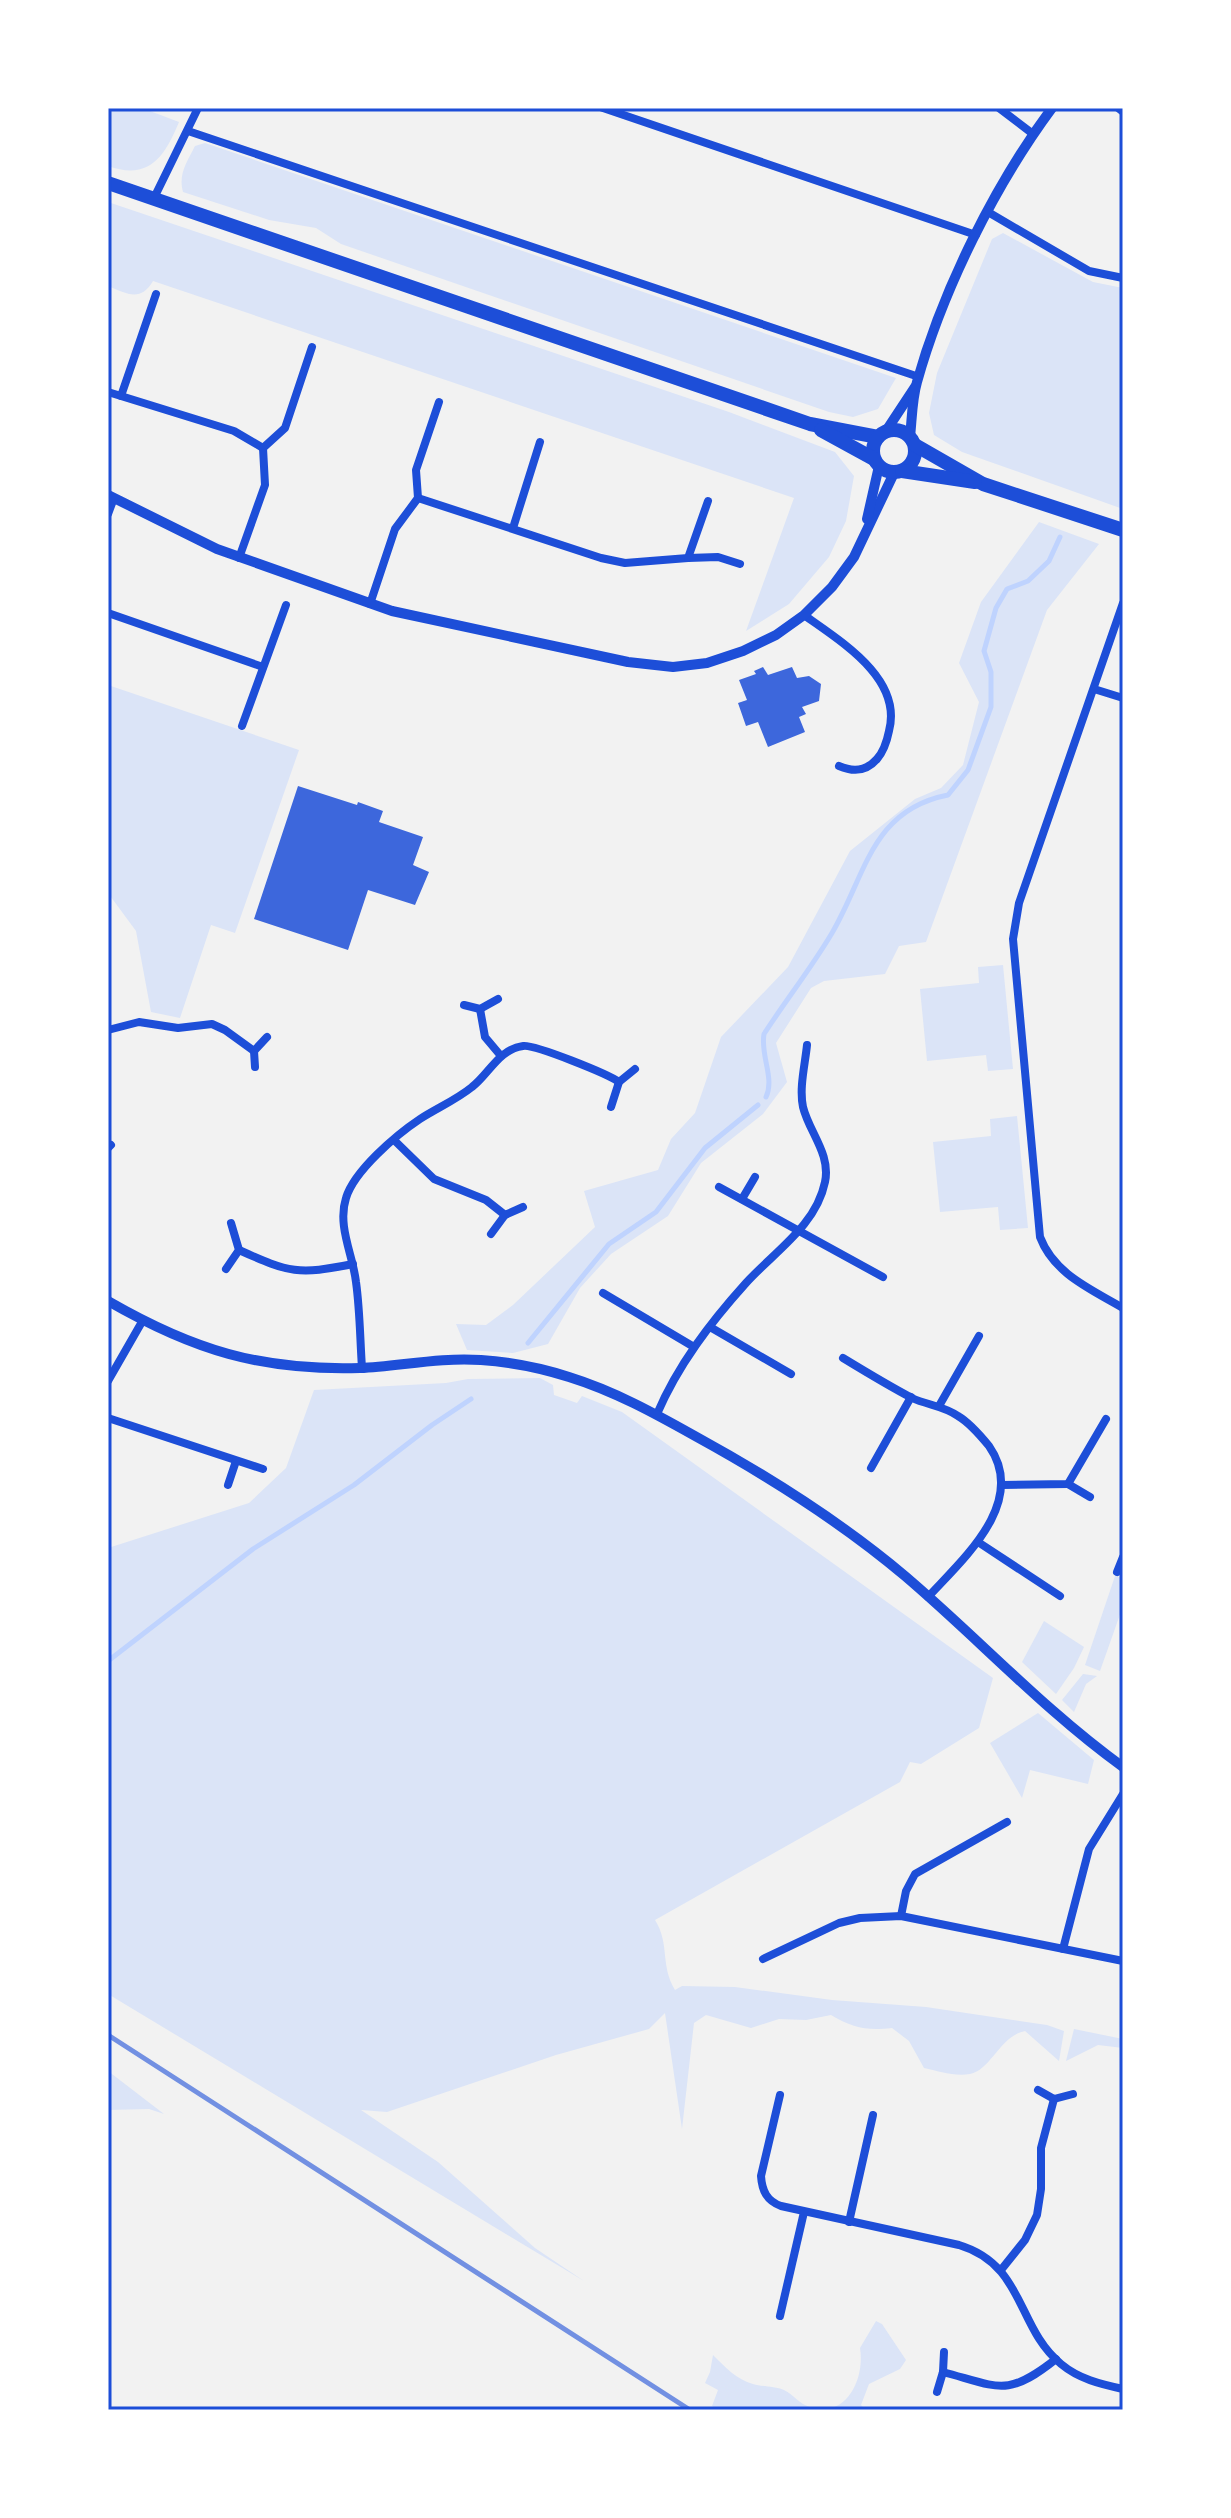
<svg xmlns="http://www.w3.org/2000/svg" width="1231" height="2518" font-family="Overpass,sans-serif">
	<rect width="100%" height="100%" fill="#f2f2f2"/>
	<g fill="#dbe4f7">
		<path d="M108 108H142L179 122C165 156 149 181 108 166Z"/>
		<path d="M205 143 896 378 878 409 853 417 829 412 341 244 316 228 269 220 183 192C178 174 187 162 195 146Z"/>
		<path d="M108 202 729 412 835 452 854 476 846 521 829 557 789 604 746 631 794 498 153 281C141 302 127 294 108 286Z"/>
		<path d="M1003 233 1093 282 1123 288V509L962 452 934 435 929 413 937 373 992 239Z"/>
		<path d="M1039 522 1099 544 1047 610 926 942 899 946 885 974 824 981 811 988 776 1043 787 1082 763 1114 701 1163 668 1216 611 1254 580 1288 548 1344 513 1353 467 1350 456 1324 486 1325 513 1305 595 1227 584 1191 658 1170 671 1139 695 1113 721 1037 788 967 850 851 915 799 941 788 963 765 979 702 959 663 981 602Z"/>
		<path d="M108 685 299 750 235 933 211 925 180 1018 151 1012 136 931 108 893Z"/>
		<path d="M1003 965 1013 1069 988 1071 986 1055 927 1061 920 989 979 983 978 967Z"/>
		<path d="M1017 1116 1028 1228 1000 1230 998 1207 940 1212 933 1142 991 1136 990 1119Z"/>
		<path d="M540 1378 553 1385 554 1395 577 1403 582 1396 622 1412 993 1678 979 1728 921 1764 910 1762 900 1782 655 1920C670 1944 660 1965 675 1990L682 1986 735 1987 832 2000 926 2007 1047 2025 1064 2031 1059 2061 1025 2031C1000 2036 991 2070 970 2074 955 2077 938 2071 924 2068L909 2041 892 2028C867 2031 853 2028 831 2015L806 2020 779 2019 751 2028 706 2015 694 2023 682 2129 665 2013 649 2029 556 2055 387 2112 361 2110 438 2162 535 2248 584 2281 108 1994V1548L249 1503 286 1468 314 1390 446 1383 468 1379Z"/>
		<path d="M1115 1576 1123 1578V1606L1100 1671 1085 1665Z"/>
		<path d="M1044 1621 1084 1647 1074 1668 1056 1694 1022 1662Z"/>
		<path d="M1083 1674 1097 1676 1086 1684 1074 1712 1062 1700Z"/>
		<path d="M1038 1713 1094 1760 1088 1784 1030 1770 1022 1798 990 1743Z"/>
		<path d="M1074 2029 1123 2039V2048L1098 2045 1066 2061Z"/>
		<path d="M108 2071 164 2114 149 2109 108 2110Z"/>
		<path d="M876 2321 882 2324 906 2360 900 2369 869 2384 861 2405 866 2410H718L712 2406 718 2390 705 2383 710 2372 713 2355C724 2366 737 2380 753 2384 763 2387 775 2386 784 2390 794 2395 799 2404 810 2407 847 2419 865 2378 860 2348Z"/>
	</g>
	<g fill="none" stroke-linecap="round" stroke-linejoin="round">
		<g stroke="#bfd3fe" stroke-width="5">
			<path d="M766 1097C775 1078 760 1055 764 1034 786 1000 812 967 832 933 866 875 871 810 948 795L968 770 991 707V672L984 651 996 608 1007 589 1028 581 1049 561 1060 537"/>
			<path d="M528 1343 609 1244 656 1212 705 1148 758 1105"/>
			<path d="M108 1661 253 1549 354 1485 432 1425 471 1399"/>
		</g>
	</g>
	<g fill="#3d67dc">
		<path d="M763 667 768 675 792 667 797 678 809 676 821 684 819 701 802 707 806 714 799 717 805 732 768 747 758 722 746 726 738 703 747 700 739 680 756 674 754 671Z"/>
		<path d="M298 786 357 805 358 802 383 811 379 822 423 837 413 865 429 872 415 905 368 890 348 950 254 919Z"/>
	</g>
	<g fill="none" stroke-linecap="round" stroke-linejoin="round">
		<g stroke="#1d4ed8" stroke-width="8">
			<path d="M603 108 976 235"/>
			<path d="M999 108 1033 134"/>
			<path d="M1118 108 1123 112"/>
			<path d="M188 131 919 377"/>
			<path d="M154 198 198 108"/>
			<path d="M988 212 1089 271 1123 278"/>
			<path d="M108 392 234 431 263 448"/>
			<path d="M121 396 156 294"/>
			<path d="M418 498 601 558 625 563 688 558 708 501"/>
			<path d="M108 514 114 498"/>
			<path d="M513 528 540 442"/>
			<path d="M239 558 265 485 263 448 285 428 312 347"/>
			<path d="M688 558 718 557 740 564"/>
			<path d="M1123 603 1019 903 1013 939 1040 1237C1054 1274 1091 1289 1123 1308"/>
			<path d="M370 604 395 529 418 498 416 470 439 402"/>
			<path d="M108 613 263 667"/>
			<path d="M804 615C840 641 903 678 889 731 887 741 884 751 877 759 866 772 853 772 839 766"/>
			<path d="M1094 689 1123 698"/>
			<path d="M242 726 286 605"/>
			<path d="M464 1005 480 1009 498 999"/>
			<path d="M480 1009 485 1037 501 1056"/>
			<path d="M108 1030 139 1022 178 1028 212 1024 225 1030 254 1051"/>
			<path d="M255 1067 254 1051 267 1037"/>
			<path d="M611 1107 619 1082 635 1069"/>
			<path d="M394 1140 434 1179 486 1200 505 1215"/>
			<path d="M108 1148 111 1145"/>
			<path d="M719 1187 883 1277"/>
			<path d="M742 1199 755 1177"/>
			<path d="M491 1234 505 1215 523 1207"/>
			<path d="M239 1250C290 1273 298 1275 353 1264"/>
			<path d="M226 1269 239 1250 231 1223"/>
			<path d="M603 1293 694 1347"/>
			<path d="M710 1327 791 1374"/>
			<path d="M843 1358C866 1372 889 1386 912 1398 927 1405 944 1406 958 1416 970 1423 980 1435 989 1446 1028 1502 964 1558 928 1597"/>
			<path d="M362 1368C360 1339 360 1311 356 1282 353 1255 337 1226 346 1198 354 1171 396 1135 420 1119 437 1108 456 1100 472 1087 489 1074 499 1049 523 1046 534 1044 608 1074 619 1082"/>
			<path d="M108 1381 143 1320"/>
			<path d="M939 1406 979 1336"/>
			<path d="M657 1414C678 1365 710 1323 746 1283 774 1252 816 1226 825 1182 831 1154 809 1132 803 1107 799 1088 805 1065 807 1045"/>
			<path d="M108 1418 263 1469"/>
			<path d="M871 1468 911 1397"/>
			<path d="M1068 1484 1090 1497"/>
			<path d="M228 1485 236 1461"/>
			<path d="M1002 1485 1068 1484 1106 1419"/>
			<path d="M978 1542 1060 1596"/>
			<path d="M1117 1572 1123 1557"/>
			<path d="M901 1916 906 1891 915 1874 1007 1822"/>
			<path d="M1063 1949 1089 1849 1123 1794"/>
			<path d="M763 1959 839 1923 860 1918 901 1916 1123 1961"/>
			<path d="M1038 2090 1054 2099 1073 2094"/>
			<path d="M780 2095 761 2176C762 2191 767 2201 781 2206L959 2245C1025 2265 1016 2327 1061 2364 1079 2379 1100 2384 1123 2389"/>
			<path d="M849 2222 873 2115"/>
			<path d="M1001 2270 1025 2240 1037 2215 1041 2189V2148L1054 2099"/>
			<path d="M780 2316 804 2212"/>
			<path d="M943 2372C999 2387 1007 2398 1056 2359"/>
			<path d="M937 2392 943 2372 944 2352"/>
		</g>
		<g stroke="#1d4ed8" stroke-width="10">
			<path d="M886 431 915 387"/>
			<path d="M910 437C912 419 912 399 917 382 943 289 995 185 1052 108"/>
			<path d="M108 495 217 549 392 611 628 662 673 667 707 663 743 651 776 635 804 615 832 587 854 557 894 473"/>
			<path d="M867 519 879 466"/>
			<path d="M108 1301C193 1350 261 1371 360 1368 400 1366 441 1357 481 1360 510 1362 541 1368 569 1377 614 1391 654 1413 695 1436 768 1476 841 1522 905 1576 979 1639 1044 1710 1123 1767"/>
		</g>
		<g stroke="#1d4ed8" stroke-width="14">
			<path d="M108 183 810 424 878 437"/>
			<circle cx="894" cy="451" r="21"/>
			<path d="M821 430 874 459"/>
			<path d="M915 445 983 484 1123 530"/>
			<path d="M902 471 975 482"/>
		</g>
		<path stroke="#7290e2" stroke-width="5" d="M108 2035 690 2410"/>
	</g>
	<rect width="1231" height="2518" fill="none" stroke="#ffffff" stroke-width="220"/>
	<rect x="110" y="110" width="1011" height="2298" fill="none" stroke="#1d4ed8" stroke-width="3"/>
</svg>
